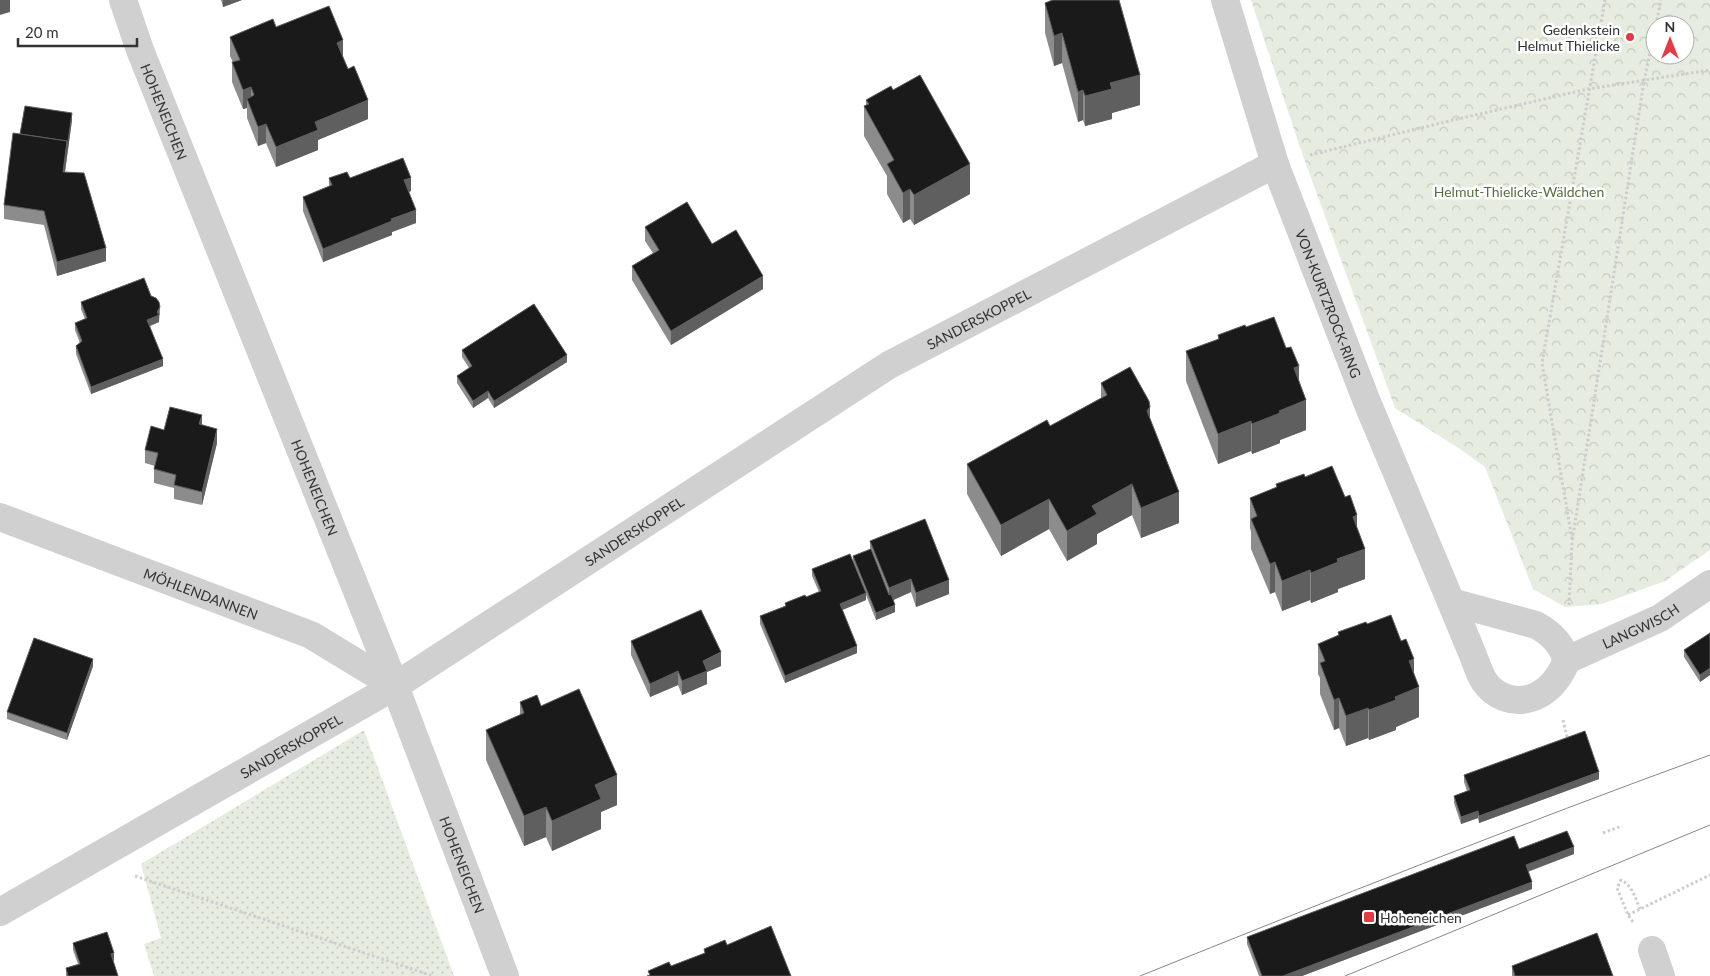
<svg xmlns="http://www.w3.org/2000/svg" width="1710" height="976" font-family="Lato,sans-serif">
	<defs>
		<pattern id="green-dots" width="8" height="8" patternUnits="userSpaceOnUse" patternTransform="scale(1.25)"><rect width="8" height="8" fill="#e6ecdf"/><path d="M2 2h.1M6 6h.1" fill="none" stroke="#c6cbc0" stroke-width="1.8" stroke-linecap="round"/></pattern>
		<pattern id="forest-crowns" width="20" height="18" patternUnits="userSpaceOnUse" patternTransform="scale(1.25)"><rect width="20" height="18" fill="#e6ecdf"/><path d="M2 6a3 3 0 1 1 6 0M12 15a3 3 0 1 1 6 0" fill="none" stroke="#c6cbc0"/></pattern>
	</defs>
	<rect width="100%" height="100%" fill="#fff"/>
	<path fill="url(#green-dots)" d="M364 730 454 976H154L144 944 161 938 141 864Z"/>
	<path fill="url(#forest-crowns)" fill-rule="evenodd" d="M1251 0H1710V550L1665 581 1602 604 1565 607 1533 589 1485 467 1460 449 1395 408 1302 153ZM1655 25H1685V55H1655Z"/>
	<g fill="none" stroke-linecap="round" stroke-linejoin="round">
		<g stroke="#cdcdcd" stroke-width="3" stroke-dasharray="2.5 2.5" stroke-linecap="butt">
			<path d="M1656 25 1661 0"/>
			<path d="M1310 155 1445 122 1588 89 1710 70"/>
			<path d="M1572 539 1542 363 1605 0"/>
			<path d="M1569 605 1572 542 1644 81 1655 30"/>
			<path d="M1563 720 1568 741"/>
			<path d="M1603 833 1622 826"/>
			<path d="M135 876 433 976"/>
			<path d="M1628 915 1710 875"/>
			<path d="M1633 922 1628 915 1617 888 1621 880C1633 886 1635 898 1640 909"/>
		</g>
		<g stroke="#d0d0d0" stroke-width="28">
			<path id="s1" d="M123 0 140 50 395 686 505 976"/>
			<path id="s2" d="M1225 0 1275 164 1367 402 1451 602"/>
			<path id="s3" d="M0 517 311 635 395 686"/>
			<path d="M1451 602 1536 625C1551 633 1561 643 1567 660 1560 677 1550 692 1531 698 1513 704 1494 696 1484 681 1478 671 1475 659 1470 648 1464 633 1457 617 1451 602Z"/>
			<path id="s4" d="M1567 660 1660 618 1710 584"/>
			<path id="s5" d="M0 912 395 686 889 365 1275 164"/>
			<path d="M1652 950 1661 976"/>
		</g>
		<g stroke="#888" stroke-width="1">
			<path d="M1140 976C1329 900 1518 825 1710 755"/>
			<path d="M1345 976 1710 825"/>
		</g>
	</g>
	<g fill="#8c8c8c">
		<path d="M221 0H242L223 7Z"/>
		<path d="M1051 0H1119L1140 105 1112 113V119L1085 126 1083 120 1078 122 1062 63 1054 66 1045 33V3Z"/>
		<path d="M276 27 343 58 368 119 318 140V150L276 167 266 143 258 146 247 118V108L243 109 232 82V62H233L230 56V37Z"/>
		<path d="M893 90 970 194 914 225 910 219 903 223 887 194V176L864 136V106L866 105V100Z"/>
		<path d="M72 120 65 172 106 261 57 276 44 225 4 219V205L20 134Z"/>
		<path d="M329 178H350L411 191 409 192 416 223 392 232V235L323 262 303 211V197L329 187Z"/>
		<path d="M645 227 712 244 763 289 671 345 632 280V266L653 253 645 241Z"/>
		<path d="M151 296 160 314 159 315V322L150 326 163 366 91 394 76 354V346L80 343 75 330V323L85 319 81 309V302Z"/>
		<path d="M1246 327 1299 381 1306 430 1280 440V443L1252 454 1251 451 1218 464 1186 381V351L1218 339V335Z"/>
		<path d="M462 350 567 362 494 408 488 398 473 408 457 383V376L469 368 462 357Z"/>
		<path d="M1101 383 1150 419 1179 523 1141 538 1132 515 1097 534V544L1067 561 1049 529 1001 556 967 494V464L1050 426 1101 398Z"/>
		<path d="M202 425 217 443 202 505 174 499V488L154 483V469L155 466 145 463V450L164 430Z"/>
		<path d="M1305 477 1357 529 1365 579 1338 589V592L1311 603 1310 600 1282 611 1275 592 1270 594 1251 549V532L1250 528V498L1276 488V484Z"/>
		<path d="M870 541 949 594 916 607 911 592 893 600 895 612 876 620 866 595V600L842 610 857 653 785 683 760 624V616L785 606V603L806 597 819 592 812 576V569L853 562V556L870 549Z"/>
		<path d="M1367 624 1414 673 1419 717 1396 727V730L1369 740 1368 738 1346 746 1339 728 1334 730 1320 694V678L1318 674V644L1338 635V632Z"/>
		<path d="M1710 633V675L1700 682 1684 657V650Z"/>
		<path d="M631 641 721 666 707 672V684L682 695 678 685 650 697 631 655Z"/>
		<path d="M93 666 67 740 7 719V712Z"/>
		<path d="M520 702 541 706 617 805 601 812V829L552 851 546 837 524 846 486 760V730L520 715Z"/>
		<path d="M1464 775 1599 779 1479 823 1478 818 1461 824 1454 803V796L1467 791 1464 782Z"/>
		<path d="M1519 849 1574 854 1528 872 1532 889 1302 976H1259L1247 944V937Z"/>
		<path d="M73 943 114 960 113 961 118 976H66V968L78 964 73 950Z"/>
		<path d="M1512 966 1613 976H1512Z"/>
	</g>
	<g fill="#5f5f5f">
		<path d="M0 0H10V12L0 15Z"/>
		<path d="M223 0H242L223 7Z"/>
		<path d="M1062 33V63L1054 66V36Z"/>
		<path d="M343 40V59L337 43Z"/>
		<path d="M1140 75V105L1112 113V119L1085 126V96L1110 83Z"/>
		<path d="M251 87V106L247 99V108L243 109V90Z"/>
		<path d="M1083 90V120L1078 122V92Z"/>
		<path d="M368 100V119L318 140V150L276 167V147L315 122Z"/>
		<path d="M72 113V120L63 186V172L67 141Z"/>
		<path d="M266 124V143L258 146V127Z"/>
		<path d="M970 164V194L914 225V195Z"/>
		<path d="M411 178V191L404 194V180Z"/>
		<path d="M910 189V219L903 223V193Z"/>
		<path d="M416 210V223L392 232V235L323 262V249L391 219Z"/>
		<path d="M106 248V261L57 276V262Z"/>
		<path d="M763 276V289L671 345V331Z"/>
		<path d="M160 307 159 322 147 327V320L157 312Z"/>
		<path d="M567 355V362L494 408V401Z"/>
		<path d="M163 359V366L91 394V387Z"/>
		<path d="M1299 366V396L1294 368Z"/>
		<path d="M488 391V398L473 408V401Z"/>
		<path d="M1306 400V430L1280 440V443L1252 454V424L1279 411Z"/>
		<path d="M1150 407V437L1147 411Z"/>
		<path d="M202 415V428L199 424Z"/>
		<path d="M1251 421V451L1218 464V434Z"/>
		<path d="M217 429V443L202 505V492Z"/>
		<path d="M1132 484V515L1097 534V544L1067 561V531L1092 506Z"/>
		<path d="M1179 492V523L1141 538V508Z"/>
		<path d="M1049 499V529L1001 556V525Z"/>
		<path d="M1357 515V545L1353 517Z"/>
		<path d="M1365 549V579L1338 589V592L1311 603V573L1337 559Z"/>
		<path d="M1275 562V592L1270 594V564Z"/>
		<path d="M1310 570V600L1282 611V581Z"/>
		<path d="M911 579V592L889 602V588Z"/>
		<path d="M949 580V594L916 607V593Z"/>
		<path d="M866 593V600L840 611V604Z"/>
		<path d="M895 605V612L876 620V613Z"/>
		<path d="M857 646V653L785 683V676Z"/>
		<path d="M721 652V666L707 672V684L682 695V681L703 661Z"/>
		<path d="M93 659V666L67 740V733Z"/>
		<path d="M1414 659V689L1419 687V717L1396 727V730L1369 740V710L1409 661Z"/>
		<path d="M1710 668V675L1700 682V675Z"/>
		<path d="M678 671V685L650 697V684Z"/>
		<path d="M1339 698V728L1334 730V700Z"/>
		<path d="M1368 708V738L1346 746V716Z"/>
		<path d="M1599 772V779L1479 823V816Z"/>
		<path d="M617 775V805L601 812V829L552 851V821L595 785Z"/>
		<path d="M546 807V837L524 846V816Z"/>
		<path d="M1478 811V818L1461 824V817Z"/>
		<path d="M1574 847V854L1526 872V865Z"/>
		<path d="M1532 882V889L1302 976H1283Z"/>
		<path d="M114 953V960L111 962V954Z"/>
	</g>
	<g fill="#1a1a1a" stroke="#5f5f5f">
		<path d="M1053 0H1119L1140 75 1110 83 1112 89 1085 96 1083 90 1078 92 1062 33 1054 36 1045 3Z"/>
		<path d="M329 6 343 40 337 43 348 69 354 66 368 100 315 122 318 130 276 147 266 124 258 127 247 99 254 95 251 87 243 90 232 62 240 60 230 37 273 19 276 27Z"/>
		<path d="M920 75 970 164 914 195 910 189 903 193 887 164 894 160 864 106 869 104 866 100 891 86 893 90Z"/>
		<path d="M25 106 72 113 67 148V141L20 134Z"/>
		<path d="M13 133 67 141 63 172 84 173 106 248 57 262 44 211 4 205Z"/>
		<path d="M403 158 411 178 404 180 416 210 391 219 392 221 323 249 303 197 332 185 329 178 347 172 350 178Z"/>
		<path d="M687 202 712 244 736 230 763 276 671 331 632 266 659 250 645 227Z"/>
		<path d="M144 278 151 296 156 298 159 302 160 307 157 312 159 315 147 320 163 359 91 387 76 346 82 341 75 323 87 318 81 302Z"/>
		<path d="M534 304 567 355 494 401 488 391 473 401 457 376 472 366 462 350Z"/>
		<path d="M1274 317 1286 348 1291 347 1299 366 1294 368 1306 400 1279 411 1280 413 1252 424 1251 421 1218 434 1186 351 1219 339 1218 335 1245 325 1246 327Z"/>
		<path d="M1130 367 1149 401 1150 407 1147 411 1179 492 1141 508 1132 484 1092 506 1097 514 1067 531 1049 499 1001 525 967 464 1047 420 1050 426 1107 395 1101 383Z"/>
		<path d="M170 407 202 415 199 424 217 429 202 492 174 485 176 475 154 469 158 453 145 450 151 426 164 430Z"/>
		<path d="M1332 466 1345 497 1350 495 1357 515 1353 517 1365 549 1337 559 1338 562 1311 573 1310 570 1282 581 1275 562 1270 564 1251 519 1257 516 1250 498 1277 487 1276 484 1304 474 1305 477Z"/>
		<path d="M925 519 949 580 916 593 911 579 889 588 870 541Z"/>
		<path d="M871 549 889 595 891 594 895 605 876 613 853 556Z"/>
		<path d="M850 554 866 593 840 604 857 646 785 676 760 616 786 606 785 603 805 595 806 597 821 591 812 569Z"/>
		<path d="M701 610 721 652 703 661 707 671 682 681 678 671 650 684 631 641Z"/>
		<path d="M1391 615 1401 641 1406 639 1414 659 1409 661 1419 687 1395 697 1396 700 1369 710 1368 708 1346 716 1339 698 1334 700 1320 663 1325 661 1318 644 1339 635 1338 632 1366 622 1367 624Z"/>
		<path d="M1710 633V668L1700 675 1684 650Z"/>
		<path d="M34 638 93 659 67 733 7 712Z"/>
		<path d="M579 689 617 775 595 785 601 799 552 821 546 807 524 816 486 730 524 713 520 702 537 695 541 706Z"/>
		<path d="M1585 731 1599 772 1479 816 1478 811 1461 817 1454 796 1470 790 1464 775Z"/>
		<path d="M1567 831 1574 847 1526 865 1532 882 1283 976H1262L1247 937 1514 836 1519 849Z"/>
		<path d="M771 926 791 976H647L650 975 648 971 669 962 671 966 705 953 704 949 725 940 727 945Z"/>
		<path d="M107 932 114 953 111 954 118 976H68L66 968 80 964 73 943Z"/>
		<path d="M1597 933 1613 976H1515L1512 966Z"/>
	</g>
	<g fill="#e63946" stroke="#fff" stroke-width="2">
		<circle cx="1630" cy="37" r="5"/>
		<rect x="1363" y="911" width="12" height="12" rx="2.5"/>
	</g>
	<g text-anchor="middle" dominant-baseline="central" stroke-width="5" stroke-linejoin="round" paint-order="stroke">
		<g font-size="14" fill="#333" stroke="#fff" text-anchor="end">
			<text x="1620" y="29">Gedenkstein<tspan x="1620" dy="16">Helmut Thielicke</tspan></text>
			<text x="1380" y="917" text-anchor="start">Hoheneichen</text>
		</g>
		<g font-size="14" fill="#333" stroke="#fff">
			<text stroke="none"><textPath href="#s1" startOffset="119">HOHENEICHEN</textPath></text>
			<text stroke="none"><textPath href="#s2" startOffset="321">VON-KURTZROCK-RING</textPath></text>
			<text stroke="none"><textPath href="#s5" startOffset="1145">SANDERSKOPPEL</textPath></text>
			<text stroke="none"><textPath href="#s1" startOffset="524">HOHENEICHEN</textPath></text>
			<text stroke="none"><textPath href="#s5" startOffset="740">SANDERSKOPPEL</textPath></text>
			<text stroke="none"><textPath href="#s3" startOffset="215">MÖHLENDANNEN</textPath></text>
			<text stroke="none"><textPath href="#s4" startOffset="81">LANGWISCH</textPath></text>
			<text stroke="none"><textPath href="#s5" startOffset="335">SANDERSKOPPEL</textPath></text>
			<text stroke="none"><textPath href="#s1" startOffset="929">HOHENEICHEN</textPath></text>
		</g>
		<g font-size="14" fill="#56703f" stroke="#fff">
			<text x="1519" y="191">Helmut-Thielicke-Wäldchen</text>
		</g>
	</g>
	<g transform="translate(1670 40)"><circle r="24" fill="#ffffff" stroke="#adadad"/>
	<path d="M0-4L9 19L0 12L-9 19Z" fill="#e63946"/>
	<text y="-8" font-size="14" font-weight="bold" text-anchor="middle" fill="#333333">N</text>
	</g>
	<path d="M18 38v8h119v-8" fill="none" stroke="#333333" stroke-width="2.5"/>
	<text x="25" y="38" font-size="15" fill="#333333" stroke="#ffffff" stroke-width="4" paint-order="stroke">20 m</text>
</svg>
